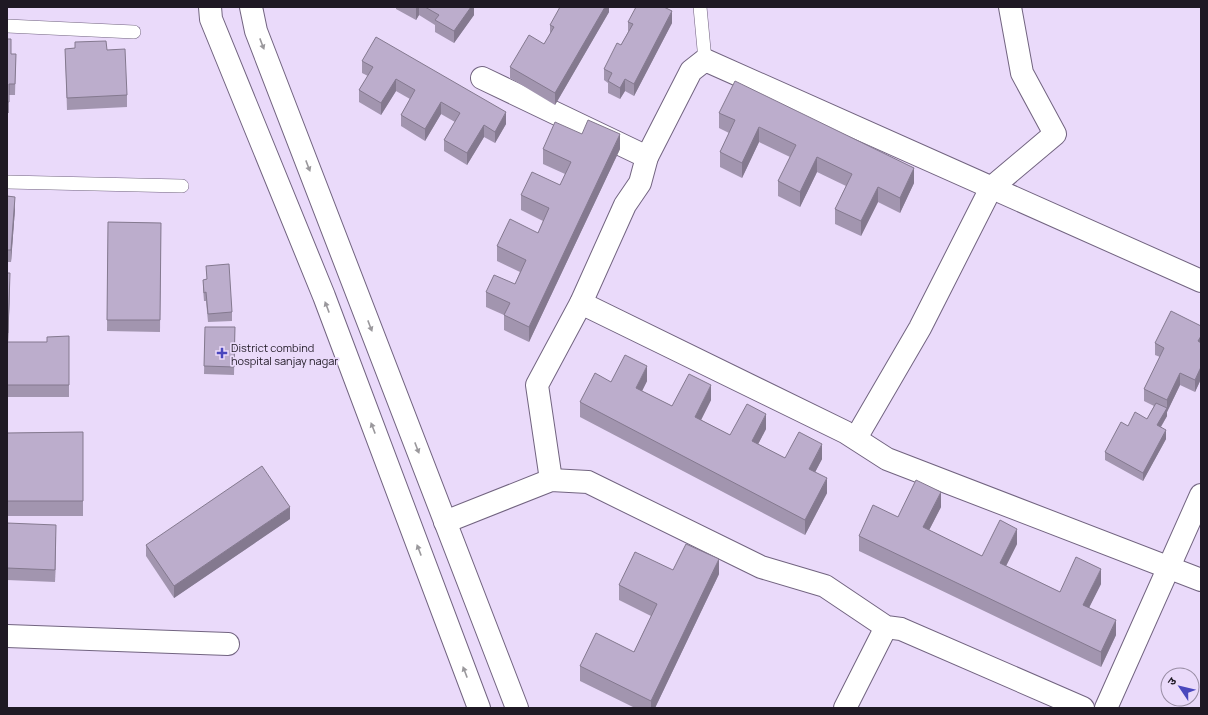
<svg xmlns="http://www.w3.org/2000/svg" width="1208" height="715" font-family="Manrope,'Noto Sans Devanagari',sans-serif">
	<rect width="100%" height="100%" fill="#eadafa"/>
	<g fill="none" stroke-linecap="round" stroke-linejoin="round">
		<defs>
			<g id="service">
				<path d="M700 7 705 60"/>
				<path d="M7 26 134 32"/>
				<path d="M7 182 182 186"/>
			</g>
			<g id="minor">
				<path d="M482 78 647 157"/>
				<path d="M581 303 845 432 887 459 1201 580"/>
				<path d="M856 438 920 328 991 188 1055 134 1022 73 1010 7"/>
				<path d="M551 480 537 385 581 303 625 205 640 183 647 157 691 71 705 60 1201 281"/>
				<path d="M445 522 551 480 588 482 761 567 825 586 886 627 901 629 1083 708"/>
				<path d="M7 636 228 644"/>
				<path d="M845 708 886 627"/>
				<path d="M1106 708 1201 495"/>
			</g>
			<g id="tertiary">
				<path d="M210 7 211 19 324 296 479 708"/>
				<path d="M251 7 256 31 517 708"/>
			</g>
		</defs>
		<use href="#service" stroke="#726480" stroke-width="14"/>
		<use href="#minor" stroke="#726480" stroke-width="24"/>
		<use href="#tertiary" stroke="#726480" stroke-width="24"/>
		<use href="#service" stroke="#fff" stroke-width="13"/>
		<use href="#minor" stroke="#fff" stroke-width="22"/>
		<use href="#tertiary" stroke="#fff" stroke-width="22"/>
	</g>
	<g fill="#a295af">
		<path d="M396 7H474V15L454 43 435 32V25L419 15 416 20 396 9Z"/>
		<path d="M609 7V12L555 105 510 78V67L544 44 550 34V25Z"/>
		<path d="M665 7 672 23 634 96 625 91 620 99 608 93V83L604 80V69L621 45 628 32V22Z"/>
		<path d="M7 39 11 54H16L15 95H9V113H7Z"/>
		<path d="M75 48 107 50 127 95V107L67 110 65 49Z"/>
		<path d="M362 61 506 124 495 143 484 137 467 165 444 151V140L455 122 441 114 425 141 401 126V115L410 99 396 91 381 115 359 102V90L368 76 362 73Z"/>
		<path d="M719 113 914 183 900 213 878 202 861 236 835 224V209L846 186 817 172 800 207 778 196V181L790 157 759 142 742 178 720 167V152L729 133 719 128Z"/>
		<path d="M582 134 620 149 529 342 504 330V315L486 307V292L515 284 520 272 497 261V246L538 233 543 221 521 210V195L560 185 565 174 543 164V149Z"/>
		<path d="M7 196 15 209 11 262H7Z"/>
		<path d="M108 222 161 223 160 332 107 331Z"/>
		<path d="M206 266 232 312V321L208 322 206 301H204L203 288V280L207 279Z"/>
		<path d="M7 273 10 285 8 342H47L69 336V397H7Z"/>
		<path d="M1201 326V379L1195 392 1180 385 1167 412V416L1161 427 1166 439 1143 481 1105 460V452L1128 426 1147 419 1154 406 1144 401V389L1160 357 1155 355V343Z"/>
		<path d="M205 327H235L234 375 204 374Z"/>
		<path d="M647 381 642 391 672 406 711 400 701 420 730 435 766 429 758 444 785 458 822 459 815 472 827 493 805 535 580 417V402L611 382Z"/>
		<path d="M83 432V516H7V433Z"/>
		<path d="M941 507 929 530 982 556 1017 544 1006 566 1060 592 1101 584 1089 607 1116 635 1101 667 859 551V536L898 517Z"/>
		<path d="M290 519 174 598 146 556V545Z"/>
		<path d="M7 523 56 537 55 582 7 580Z"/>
		<path d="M673 570 719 574 655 708H635L580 681V666L634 652 651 616 619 600V585Z"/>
	</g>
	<g fill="#84798f">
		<path d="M416 7H419V15L416 20Z"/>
		<path d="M471 7H474V15L454 43V31Z"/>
		<path d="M605 7H609V12L555 105V93Z"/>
		<path d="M672 11V23L634 96V84Z"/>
		<path d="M396 79V91L381 115V103Z"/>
		<path d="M625 79V91L620 99V88Z"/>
		<path d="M441 102V114L425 141V129Z"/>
		<path d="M506 112V124L495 143V132Z"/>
		<path d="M484 125V137L467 165V153Z"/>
		<path d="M759 127V142L742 178V163Z"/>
		<path d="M620 134V149L529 342V327Z"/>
		<path d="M817 157V172L800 207V192Z"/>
		<path d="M914 168V183L900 213V198Z"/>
		<path d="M878 187V202L861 236V221Z"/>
		<path d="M15 197V209L11 262V250Z"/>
		<path d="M10 273V285L8 345V333Z"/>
		<path d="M1201 336V347L1198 341Z"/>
		<path d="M647 366V381L636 403V388Z"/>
		<path d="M1201 367V379L1195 392V380Z"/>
		<path d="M1180 373V385L1167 412V400Z"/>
		<path d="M711 385V400L695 432V417Z"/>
		<path d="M1167 408V416L1157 433V425Z"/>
		<path d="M766 414V429L752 456V441Z"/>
		<path d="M1166 430V439L1143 481V473Z"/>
		<path d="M822 444V459L809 484V469Z"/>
		<path d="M827 478V493L805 535V520Z"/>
		<path d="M941 492V507L923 542V527Z"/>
		<path d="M290 507V519L174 598V586Z"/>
		<path d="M56 525V537L55 582V570Z"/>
		<path d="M1017 529V544L1000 578V563Z"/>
		<path d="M719 559V574L655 708H651V701Z"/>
		<path d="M1101 569V584L1083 620V605Z"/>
		<path d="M1116 620V635L1101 667V652Z"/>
	</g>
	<g fill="#bcadcc" stroke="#84798f">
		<path d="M425 7H471L454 31 435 20 439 15Z"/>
		<path d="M560 7H605L555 93 510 67 529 35 544 44 554 27 550 25Z"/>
		<path d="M636 7H664L672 11 634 84 625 79 620 88 608 81 612 73 604 69 617 43 621 45 633 24 628 22Z"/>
		<path d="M376 37 506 112 495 132 484 125 467 153 444 140 460 113 441 102 425 129 401 115 415 90 396 79 381 103 359 90 373 67 362 61Z"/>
		<path d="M7 39H11V54H16L15 84H9V102H7Z"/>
		<path d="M106 41 107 50 125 49 127 95 67 98 65 49 75 48V42Z"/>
		<path d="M735 81 914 168 900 198 878 187 861 221 835 209 852 174 817 157 800 192 778 181 796 145 759 127 742 163 720 152 735 120 719 113Z"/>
		<path d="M588 120 620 134 529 327 504 315 510 303 486 292 494 275 515 284 526 260 497 246 510 219 538 233 549 208 521 195 532 172 560 185 571 162 543 149 555 122 582 134Z"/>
		<path d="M7 196 15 197 11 250H7Z"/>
		<path d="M108 222 161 223 160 320H107Z"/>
		<path d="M229 264 232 312 208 314 206 292 204 293 203 280 207 279 206 266Z"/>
		<path d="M7 273H10L8 333H7Z"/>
		<path d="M1171 311 1201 326V336L1198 341 1201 343V367L1195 380 1180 373 1167 400 1144 389 1164 348 1155 343Z"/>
		<path d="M205 327H235L234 367 204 366Z"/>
		<path d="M69 336V385H7V342H47V337Z"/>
		<path d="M625 355 647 366 636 388 672 406 689 374 711 385 695 417 730 435 747 404 766 414 752 441 785 458 799 432 822 444 809 469 827 478 805 520 580 402 595 373 611 382Z"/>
		<path d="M1156 403 1167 408 1157 425 1166 430 1143 473 1105 452 1121 422 1128 426 1135 412 1147 419Z"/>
		<path d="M83 432V501H7V433Z"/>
		<path d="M262 466 290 507 174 586 146 545Z"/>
		<path d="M916 480 941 492 923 527 982 556 1000 520 1017 529 1000 563 1060 592 1076 557 1101 569 1083 605 1116 620 1101 652 859 536 873 505 898 517Z"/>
		<path d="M7 523 56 525 55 570 7 568Z"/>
		<path d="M686 544 719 559 651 701 580 666 596 633 634 652 657 604 619 585 635 552 673 570Z"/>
	</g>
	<defs><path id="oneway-solid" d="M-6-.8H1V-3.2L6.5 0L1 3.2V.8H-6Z"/></defs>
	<g fill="#9a989c">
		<use href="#oneway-solid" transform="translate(262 44) rotate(69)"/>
		<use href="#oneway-solid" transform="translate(308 166) rotate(69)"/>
		<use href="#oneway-solid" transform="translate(327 307) rotate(-111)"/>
		<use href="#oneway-solid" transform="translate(370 326) rotate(69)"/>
		<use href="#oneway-solid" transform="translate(373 428) rotate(-111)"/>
		<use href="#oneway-solid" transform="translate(417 448) rotate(69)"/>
		<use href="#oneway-solid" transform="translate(419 550) rotate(-111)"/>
		<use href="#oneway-solid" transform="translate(465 672) rotate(-111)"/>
	</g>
	<path fill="#4a47bd" stroke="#eadafa" stroke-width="1.5" d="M220 347h4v4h4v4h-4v4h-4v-4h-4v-4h4z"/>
	<g text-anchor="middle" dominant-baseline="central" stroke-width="3.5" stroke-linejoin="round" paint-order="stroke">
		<g font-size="11" fill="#1f1924" stroke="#eadafa" text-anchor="start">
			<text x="231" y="347">District combind<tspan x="231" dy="13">hospital sanjay nagar</tspan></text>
		</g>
	</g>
	<rect width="1208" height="715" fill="none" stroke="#1f1924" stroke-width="16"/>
	<g transform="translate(1180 687) rotate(305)"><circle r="19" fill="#eadafa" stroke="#998da4"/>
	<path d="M0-3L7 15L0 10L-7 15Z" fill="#4a47bd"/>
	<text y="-6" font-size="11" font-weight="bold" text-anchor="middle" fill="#1f1924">उ</text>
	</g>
</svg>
